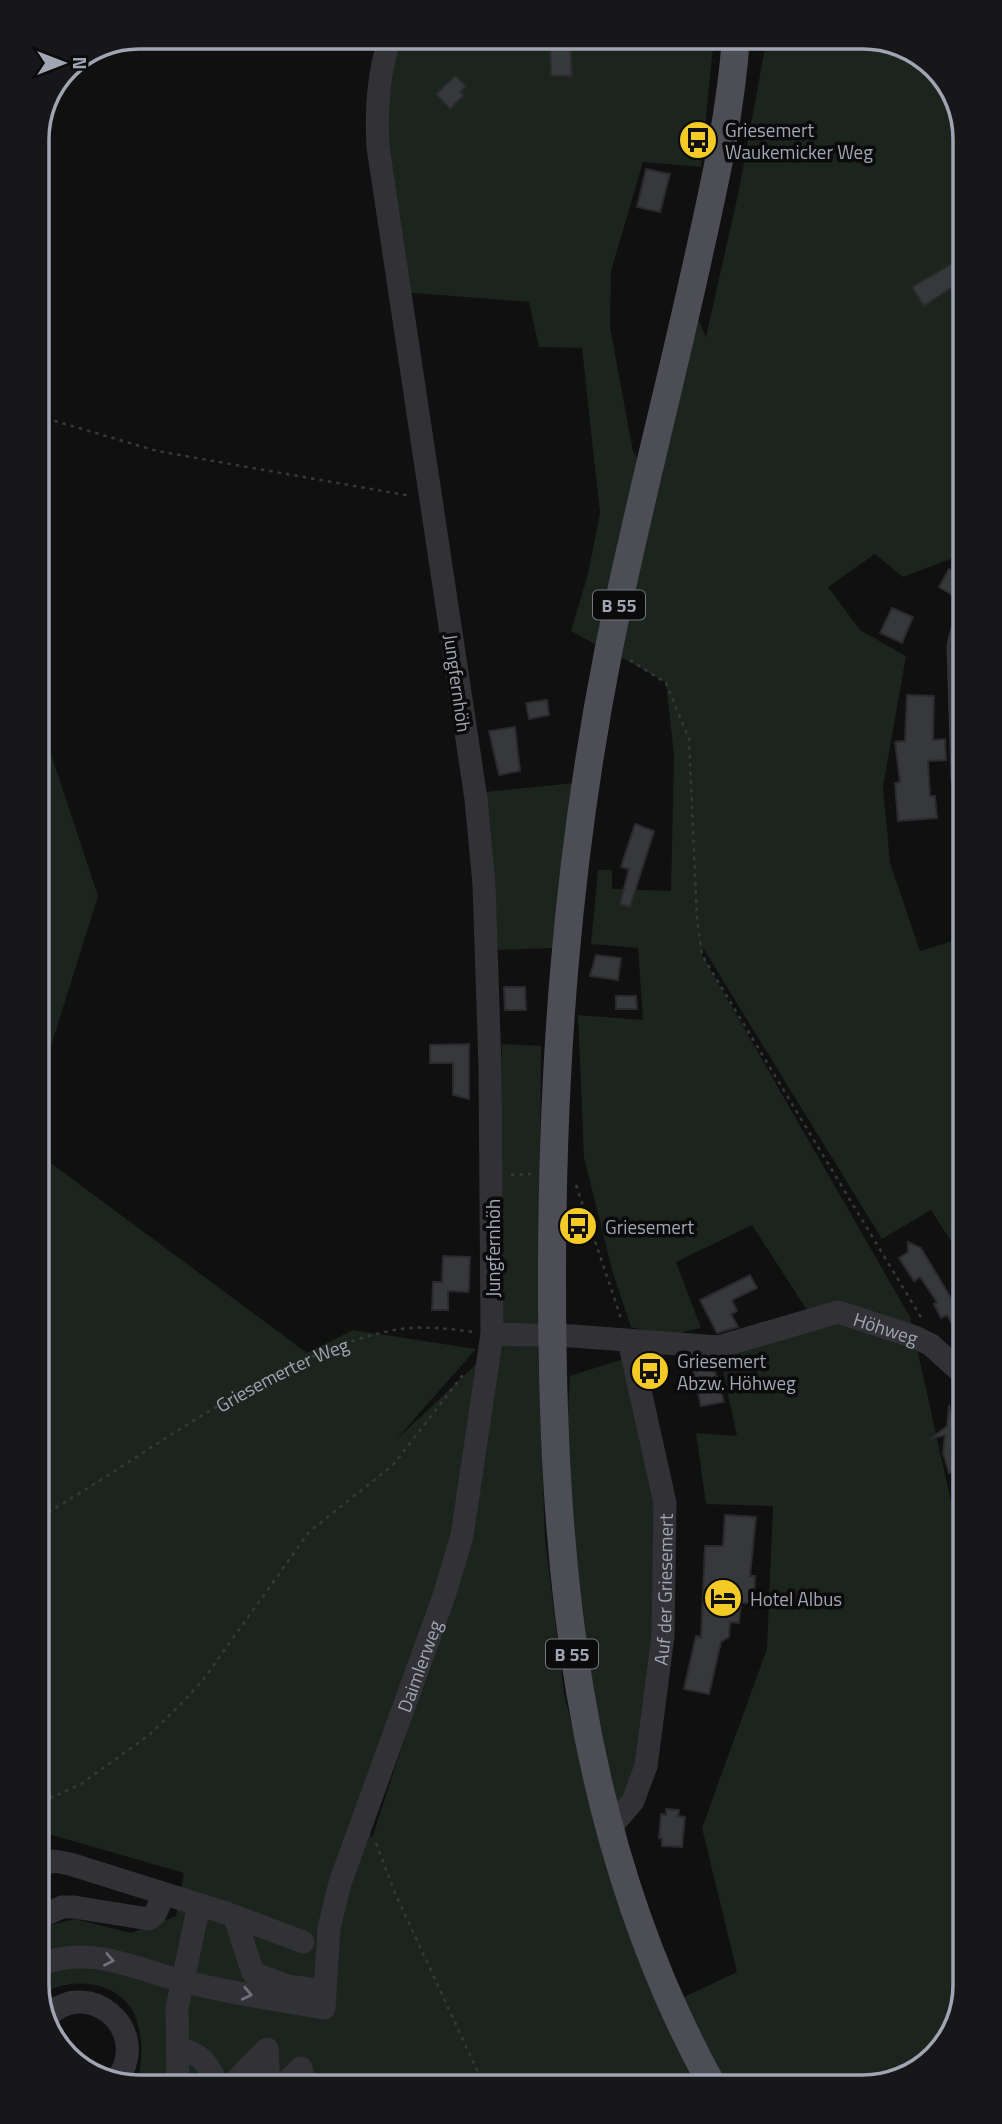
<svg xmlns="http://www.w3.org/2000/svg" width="1002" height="2124" font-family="'Titillium Web',sans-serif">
	<rect width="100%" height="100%" fill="#101011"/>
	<g fill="#1c241e">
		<path d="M378 37H714L701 167 643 162 611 271 610 327 633 452 647 472 689 300 706 337 739 190 767 37H870L925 58 960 106 961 555 903 577 875 554 828 587 860 630 906 656 883 787 890 863 920 951 962 938 963 1260 931 1210 882 1239 703 948 702 955 910 1317 964 1560 965 1985 944 2047 896 2082 723 2083 678 2000 737 1972 702 1828 767 1649 773 1506 706 1504 696 1433 737 1436 718 1347 807 1310 752 1225 676 1262 701 1328 664 1336 631 1327 613 1273 584 1157 578 1015 643 1020 638 948 591 944 598 870H612V889L671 891 674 755 666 683C635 663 603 649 571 631L588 574 600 513 582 348 539 347 529 302 391 291Z"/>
		<path d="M39 718 98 896 40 1081Z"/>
		<path d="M574 783 556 948 493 950 485 792Z"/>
		<path d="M502 1044 541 1046 539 1327 498 1325Z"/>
		<path d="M40 1155 307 1353 353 1330 476 1349 395 1441 491 1350 461 1535 365 1823 372 1838 469 1542 496 1343 538 1347 545 1539 564 1694 601 1839 700 2083 146 2087 139 2077C142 2056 143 2038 136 2018 122 1981 72 1975 42 1994V1927L75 1919 131 1933 176 1916 184 1873 45 1833 42 1836Z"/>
		<path d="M623 1359 665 1503 646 1766 609 1829 561 1541 570 1376Z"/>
	</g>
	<g fill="#37383c" stroke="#2a2a2d" stroke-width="2">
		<path d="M557 39H570L572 76H551L550 50H557Z"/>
		<path d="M455 76 466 86 460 92 464 95 450 109 436 94Z"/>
		<path d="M646 169 670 174 660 212 637 207Z"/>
		<path d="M960 259V300L951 288 924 306 912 287Z"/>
		<path d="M949 569 961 576V584L954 596 939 587Z"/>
		<path d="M892 608 913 617 902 643 880 633Z"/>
		<path d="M907 695 934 696 933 740 945 739 946 760 928 761 930 796H935L937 818 898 821 895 783 900 782 895 742 905 741Z"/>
		<path d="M547 700 549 715 529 719 526 703Z"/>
		<path d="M515 727 520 771 499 775 489 731Z"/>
		<path d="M635 824 654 831 630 907 620 904 629 869 621 867Z"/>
		<path d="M596 955 621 958 618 980 590 976Z"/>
		<path d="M504 987H525L526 1010H505Z"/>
		<path d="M616 996H636L637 1009H616Z"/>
		<path d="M469 1044V1099L453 1095V1063H430V1045Z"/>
		<path d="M908 1242 921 1248 963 1318V1343L947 1315 941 1318 934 1304 937 1302 920 1277 914 1281 899 1258 908 1252Z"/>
		<path d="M443 1256 470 1257 469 1287 468 1292 448 1291V1310H432L433 1282H442Z"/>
		<path d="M750 1275 757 1288 732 1300 737 1311 731 1314 738 1327 717 1333 700 1300Z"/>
		<path d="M713 1365 724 1402 701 1406 693 1369Z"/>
		<path d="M949 1405 954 1420 964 1412V1430L957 1432 964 1453V1469L949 1473 943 1453 945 1435 930 1439 947 1426Z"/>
		<path d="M725 1515 756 1517 750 1576H755L754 1603H741L739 1623 730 1622 729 1637 721 1642 709 1694 684 1689 696 1636 701 1637 705 1546H723Z"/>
		<path d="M666 1809 679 1810 678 1816 685 1817 682 1847 662 1846V1838H659L661 1814 666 1815Z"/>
	</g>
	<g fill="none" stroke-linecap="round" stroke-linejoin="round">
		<g stroke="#37383d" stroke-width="2.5" stroke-dasharray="3.5 5" stroke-linecap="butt">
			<path d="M38 416 157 451 411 496"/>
			<path d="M630 660 666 683 689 739 697 920 702 955 922 1319"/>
			<path d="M511 1175 532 1174"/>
			<path d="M576 1185 622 1321"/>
			<path id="s1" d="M41 1516C149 1455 267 1358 389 1331 417 1325 445 1328 474 1332"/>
			<path d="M42 1802 81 1784 149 1735 177 1708 203 1680 309 1532 393 1465 466 1371"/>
			<path d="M376 1843 395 1893 484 2085"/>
		</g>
		<g stroke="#313136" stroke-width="23">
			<path d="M961 633 958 646 962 779"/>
			<path id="s2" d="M492 1334 573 1336 718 1347 838 1312 915 1337 931 1345 963 1374"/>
			<path id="s3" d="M609 1829 633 1801 646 1766 663 1636 665 1503 629 1341"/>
			<path d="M42 1864 54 1861 70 1864 226 1913 303 1942"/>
			<path d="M42 1916 62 1907H74L149 1919 155 1914 164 1895"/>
			<path d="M235 1918 253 1973 287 1986 325 1991"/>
			<path id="s4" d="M42 1964C90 1945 136 1969 182 1981 229 1993 277 2000 324 2008L329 1928 340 1883 444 1596 462 1536 492 1334 490 1068 484 884 476 799 378 147C376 109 378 74 390 37"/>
			<path d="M44 2020C84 1972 155 2029 116 2081"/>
			<path d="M177 2049C200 2051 210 2066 218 2086"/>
			<path d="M231 2086 267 2049 269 2086"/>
			<path d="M282 2086 301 2068 304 2086"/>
			<path d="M178 2087 177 2008 199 1905"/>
		</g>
		<path stroke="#4d4d55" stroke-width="28" d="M711 2083C574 1834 552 1557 552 1279 552 1066 567 863 608 653 635 519 670 387 699 254 715 182 731 111 736 37"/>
	</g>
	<defs><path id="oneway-chevron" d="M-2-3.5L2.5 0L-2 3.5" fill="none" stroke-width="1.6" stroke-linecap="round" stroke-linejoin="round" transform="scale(1.75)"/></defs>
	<g stroke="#6f707a">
		<use href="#oneway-chevron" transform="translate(109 1960) rotate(11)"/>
		<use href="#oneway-chevron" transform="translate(247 1994) rotate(12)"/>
	</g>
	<defs>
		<symbol id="bus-disc" viewBox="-11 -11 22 22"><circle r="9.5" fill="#f3ca26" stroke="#0b0b0c"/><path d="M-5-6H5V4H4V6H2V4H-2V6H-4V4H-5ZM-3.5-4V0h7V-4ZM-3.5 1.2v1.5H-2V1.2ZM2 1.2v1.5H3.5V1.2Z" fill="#111"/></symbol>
		<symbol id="hotel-disc" viewBox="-11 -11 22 22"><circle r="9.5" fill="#f3ca26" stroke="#0b0b0c"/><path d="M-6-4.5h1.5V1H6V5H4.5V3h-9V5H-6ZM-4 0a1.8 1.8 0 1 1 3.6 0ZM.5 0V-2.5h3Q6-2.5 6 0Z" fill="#111"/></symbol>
	</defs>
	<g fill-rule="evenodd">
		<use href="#bus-disc" x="676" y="118" width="44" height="44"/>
		<use href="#bus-disc" x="556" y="1204" width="44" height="44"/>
		<use href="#bus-disc" x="628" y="1349" width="44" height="44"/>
		<use href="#hotel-disc" x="701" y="1576" width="44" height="44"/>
	</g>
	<g text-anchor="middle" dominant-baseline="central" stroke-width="7" stroke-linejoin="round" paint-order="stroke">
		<g fill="#0b0b0c" stroke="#747680" stroke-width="2">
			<rect x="593" y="590.5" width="52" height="29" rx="5"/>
			<rect x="546" y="1639.5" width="52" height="29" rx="5"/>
		</g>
		<g font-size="18" font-weight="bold" fill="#a1a4b2">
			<text x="619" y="605">B 55</text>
			<text x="572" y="1654">B 55</text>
		</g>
		<g font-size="19" fill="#a1a4b2" stroke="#0b0b0c" text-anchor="start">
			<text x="725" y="129">Griesemert<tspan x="725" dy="22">Waukemicker Weg</tspan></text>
			<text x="605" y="1226">Griesemert</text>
			<text x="677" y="1360">Griesemert<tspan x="677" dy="22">Abzw. Höhweg</tspan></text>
			<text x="750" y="1598">Hotel Albus</text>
		</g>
		<g font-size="19" fill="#a1a4b2" stroke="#0b0b0c">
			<text transform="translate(458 683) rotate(82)">Jungfernhöh</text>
			<text transform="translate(492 1248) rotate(-90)">Jungfernhöh</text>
			<text stroke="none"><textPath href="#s2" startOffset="402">Höhweg</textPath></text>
			<text stroke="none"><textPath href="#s1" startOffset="280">Griesemerter Weg</textPath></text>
			<text stroke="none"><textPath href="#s3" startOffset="252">Auf der Griesemert</textPath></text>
			<text stroke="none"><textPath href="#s4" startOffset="646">Daimlerweg</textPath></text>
		</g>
	</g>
	<path d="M0 0H1002V2124H0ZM139 49H863A90 90 0 0 1 953 139V1985A90 90 0 0 1 863 2075H139A90 90 0 0 1 49 1985V139A90 90 0 0 1 139 49Z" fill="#171719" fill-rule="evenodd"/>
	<path fill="none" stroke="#a1a4b2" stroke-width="3.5" d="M139 49H863A90 90 0 0 1 953 139V1985A90 90 0 0 1 863 2075H139A90 90 0 0 1 49 1985V139A90 90 0 0 1 139 49Z"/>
	<g transform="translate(63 63) rotate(90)" stroke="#0b0b0c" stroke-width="5" paint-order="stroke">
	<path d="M0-5L12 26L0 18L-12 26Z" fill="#a1a4b2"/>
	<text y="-10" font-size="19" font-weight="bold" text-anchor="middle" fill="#a1a4b2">N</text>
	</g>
</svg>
